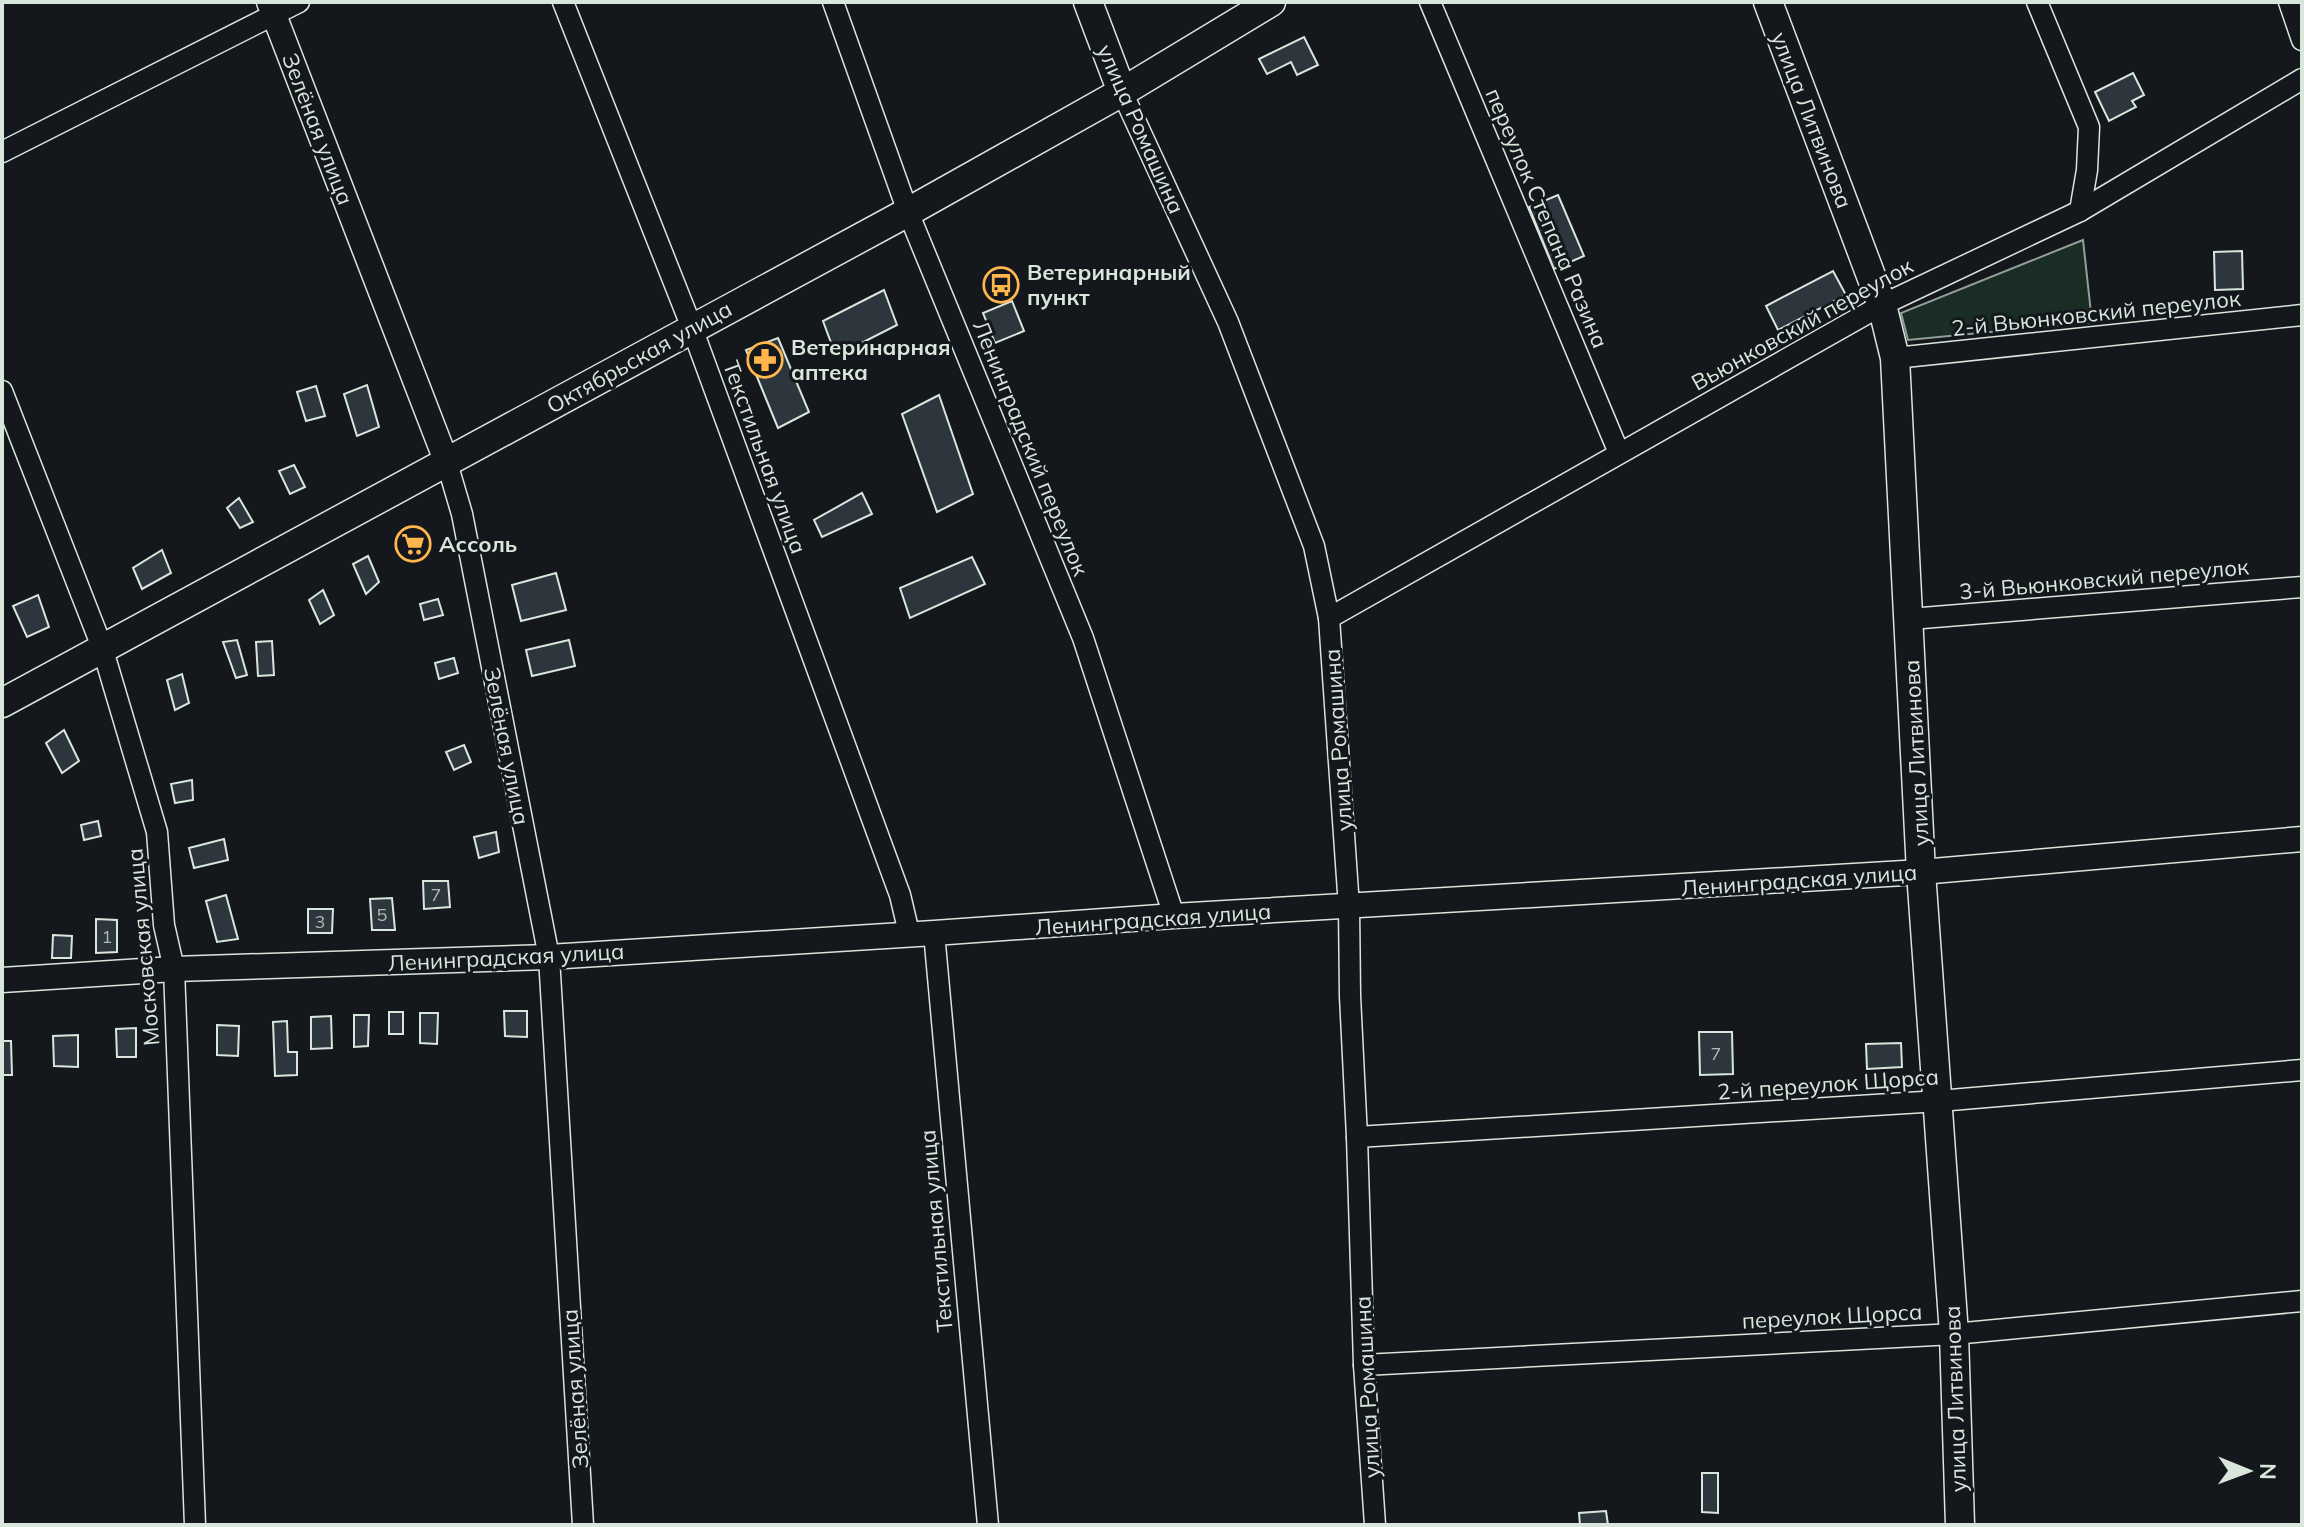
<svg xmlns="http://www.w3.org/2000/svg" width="2304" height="1527" font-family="Mulish,sans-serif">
	<rect width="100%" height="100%" fill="#14181c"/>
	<path fill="#1a2d24" stroke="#939e99" stroke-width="2" d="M2083 240 2092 322 1908 340 1901 313Z"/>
	<g fill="#2c363c" stroke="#d8e6dc" stroke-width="2">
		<path d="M1304 37 1318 65 1297 75 1291 62 1267 74 1259 59Z"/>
		<path d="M2133 73 2144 95 2132 101 2136 107 2109 121 2095 92Z"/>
		<path d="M1558 195 1584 256 1554 269 1529 207Z"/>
		<path d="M2242 251 2243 289 2215 290 2214 252Z"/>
		<path d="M1833 271 1846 295 1778 330 1766 306Z"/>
		<path d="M884 290 897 325 836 356 823 321Z"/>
		<path d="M1012 301 1024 331 995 343 983 313Z"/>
		<path d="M778 338 809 412 778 428 746 350Z"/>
		<path d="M367 385 379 427 357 436 344 394Z"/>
		<path d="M316 386 325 416 306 421 297 392Z"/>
		<path d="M939 395 973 494 937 512 902 414Z"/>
		<path d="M294 465 305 487 290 494 279 471Z"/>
		<path d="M862 493 872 514 822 537 814 520Z"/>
		<path d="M239 498 253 522 240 528 227 508Z"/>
		<path d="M162 550 171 573 142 589 133 568Z"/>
		<path d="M368 556 379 582 366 594 353 564Z"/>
		<path d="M972 557 985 584 910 618 900 588Z"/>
		<path d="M556 573 566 610 521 621 512 585Z"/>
		<path d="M323 590 334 615 320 624 309 600Z"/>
		<path d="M38 595 49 627 27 637 13 606Z"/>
		<path d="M438 599 443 615 424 620 420 604Z"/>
		<path d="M237 640 247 675 236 678 223 642Z"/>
		<path d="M569 640 575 666 532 676 526 650Z"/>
		<path d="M272 641 274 675 258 676 256 642Z"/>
		<path d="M454 658 458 673 439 679 435 663Z"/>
		<path d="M182 674 189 703 175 710 167 680Z"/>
		<path d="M64 730 79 761 62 773 46 743Z"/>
		<path d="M464 745 471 762 454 770 446 752Z"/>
		<path d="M192 780 193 800 175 803 171 784Z"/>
		<path d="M98 821 101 836 84 840 81 825Z"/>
		<path d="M496 832 499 852 479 858 474 837Z"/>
		<path d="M224 839 228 860 194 868 189 848Z"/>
		<path d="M423 881H448L450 907 424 909Z"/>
		<path d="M226 895 238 939 217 942 206 901Z"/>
		<path d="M392 898 395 930H372L370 899Z"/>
		<path d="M308 909H333L332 933H308Z"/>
		<path d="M96 919 117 920V952L96 953Z"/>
		<path d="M53 935 72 936 71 958H52Z"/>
		<path d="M504 1011H527V1037L505 1036Z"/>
		<rect x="389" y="1012" width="14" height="22"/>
		<path d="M420 1013H438L437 1044 420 1043Z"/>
		<path d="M354 1015H369L368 1046 354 1047Z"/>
		<path d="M331 1016 332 1048 311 1049V1017Z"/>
		<path d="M287 1021 288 1052H297V1075L275 1076 273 1022Z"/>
		<path d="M217 1025 239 1026 238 1056 217 1055Z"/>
		<path d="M136 1028V1057H117L116 1029Z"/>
		<path d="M1699 1032H1732L1733 1074 1700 1075Z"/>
		<path d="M78 1035V1067L54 1066 53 1036Z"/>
		<path d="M2 1041H11L12 1075H2Z"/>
		<path d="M1901 1043 1902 1067 1867 1069 1866 1044Z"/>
		<path d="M1702 1473H1718V1513L1702 1512Z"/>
		<path d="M1606 1511 1608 1525H1580L1579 1513Z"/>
	</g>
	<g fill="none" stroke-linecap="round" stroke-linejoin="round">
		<defs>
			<g id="minor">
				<path d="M563 2 692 328 900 895 909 933"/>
				<path d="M833 2 908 212 1083 638 1174 916"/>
				<path d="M1430 2 1619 453"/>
				<path d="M2037 2 2089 127 2087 170 2080 211"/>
				<path d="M2289 2 2302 40"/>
				<path d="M1122 92 1228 322 1314 546 1329 618 1349 907 1350 996 1357 1137 1364 1365 1375 1525"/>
				<path d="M2 152 299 2"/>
				<path d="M1895 358 2302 315"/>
				<path d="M2 391 102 647 157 832 164 925 174 969 195 1525"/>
				<path d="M447 463 462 514 549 957 583 1525"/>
				<path d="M1329 618 1882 305 2080 211 2302 79"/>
				<path d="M1910 619 2302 587"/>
				<path d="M934 933 988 1525"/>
				<path d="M1357 1137 1939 1101 2302 1070"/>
				<path d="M1364 1365 1954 1334 2302 1301"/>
			</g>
			<g id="tertiary">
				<path d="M269 2 447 463"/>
				<path d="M2 980 174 969 549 957 934 933 1174 916 1921 872 2302 839"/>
			</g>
			<g id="secondary">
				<path d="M1088 2 1122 92"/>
				<path d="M1768 2 1882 305 1895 358 1921 872 1954 1334 1960 1525"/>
				<path d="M2 703 908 212 1122 92 1271 2"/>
			</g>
		</defs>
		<use href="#minor" stroke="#d8e6dc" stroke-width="23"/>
		<use href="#tertiary" stroke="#d8e6dc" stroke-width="27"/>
		<use href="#secondary" stroke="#d8e6dc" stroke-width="31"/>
		<use href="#minor" stroke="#14181c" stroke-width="20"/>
		<use href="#tertiary" stroke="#14181c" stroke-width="24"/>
		<use href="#secondary" stroke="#14181c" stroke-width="28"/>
	</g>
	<defs>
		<symbol id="bus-ring" viewBox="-11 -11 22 22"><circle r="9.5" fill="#14181c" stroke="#ffb74d" stroke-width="1.5"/><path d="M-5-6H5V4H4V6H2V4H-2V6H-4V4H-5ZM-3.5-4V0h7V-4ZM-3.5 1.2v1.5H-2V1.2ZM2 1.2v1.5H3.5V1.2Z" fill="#ffb74d"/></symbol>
		<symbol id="pharmacy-ring" viewBox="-11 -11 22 22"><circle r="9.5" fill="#14181c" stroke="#ffb74d" stroke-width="1.5"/><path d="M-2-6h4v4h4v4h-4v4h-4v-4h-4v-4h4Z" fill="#ffb74d"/></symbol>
		<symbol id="supermarket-ring" viewBox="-11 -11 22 22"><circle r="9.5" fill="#14181c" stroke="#ffb74d" stroke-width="1.5"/><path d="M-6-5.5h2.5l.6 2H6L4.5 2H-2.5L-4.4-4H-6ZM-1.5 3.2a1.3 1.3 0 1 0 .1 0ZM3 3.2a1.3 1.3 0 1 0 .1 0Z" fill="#ffb74d"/></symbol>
	</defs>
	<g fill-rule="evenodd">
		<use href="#bus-ring" x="981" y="265" width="40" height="40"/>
		<use href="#pharmacy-ring" x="745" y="340" width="40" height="40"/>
		<use href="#supermarket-ring" x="393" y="524" width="40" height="40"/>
	</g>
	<g text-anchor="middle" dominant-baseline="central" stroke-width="6" stroke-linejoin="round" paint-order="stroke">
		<g font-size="18" fill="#adbab4">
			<text x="436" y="894">7</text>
			<text x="382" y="914">5</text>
			<text x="320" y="921">3</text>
			<text x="107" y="936">1</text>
			<text x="1716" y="1053">7</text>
		</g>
		<g font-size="22" fill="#d8e6dc" stroke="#14181c">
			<text transform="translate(1812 120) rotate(69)">улица Литвинова</text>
			<text transform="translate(318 129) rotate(69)">Зелёная улица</text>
			<text transform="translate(1141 129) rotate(66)">улица Ромашина</text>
			<text transform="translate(1547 218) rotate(67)">переулок Степана Разина</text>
			<text transform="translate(2096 313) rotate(-6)">2-й Вьюнковский переулок</text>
			<text transform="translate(1802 324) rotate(-29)">Вьюнковский переулок</text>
			<text transform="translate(639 357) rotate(-29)">Октябрьская улица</text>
			<text transform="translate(1031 448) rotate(68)">Ленинградский переулок</text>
			<text transform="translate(765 457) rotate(70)">Текстильная улица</text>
			<text transform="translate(2104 579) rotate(-5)">3-й Вьюнковский переулок</text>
			<text transform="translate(1338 740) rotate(-94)">улица Ромашина</text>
			<text transform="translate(507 746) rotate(79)">Зелёная улица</text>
			<text transform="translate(1916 753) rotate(-93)">улица Литвинова</text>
			<text transform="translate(1799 880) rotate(-4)">Ленинградская улица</text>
			<text transform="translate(1153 919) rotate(-4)">Ленинградская улица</text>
			<text transform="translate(143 947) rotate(-95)">Московская улица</text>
			<text transform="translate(506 957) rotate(-3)">Ленинградская улица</text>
			<text transform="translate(1828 1084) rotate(-4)">2-й переулок Щорса</text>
			<text transform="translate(936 1231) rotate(-95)">Текстильная улица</text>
			<text transform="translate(1832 1316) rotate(-3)">переулок Щорса</text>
			<text transform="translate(1367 1387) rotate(-93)">улица Ромашина</text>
			<text transform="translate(575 1389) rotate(-94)">Зелёная улица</text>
			<text transform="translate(1955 1399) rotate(-92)">улица Литвинова</text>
		</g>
		<g font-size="22" font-weight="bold" fill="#d8e6dc" stroke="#14181c" text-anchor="start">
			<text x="1027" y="272">Ветеринарный<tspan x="1027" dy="25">пункт</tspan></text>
			<text x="791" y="347">Ветеринарная<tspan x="791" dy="25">аптека</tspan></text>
			<text x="439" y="544">Ассоль</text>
		</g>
	</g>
	<rect width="2304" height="1527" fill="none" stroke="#d8e6dc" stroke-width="8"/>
	<g transform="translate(2248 1471) rotate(91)" stroke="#14181c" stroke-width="6" paint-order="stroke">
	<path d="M0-6L14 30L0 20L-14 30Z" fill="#d8e6dc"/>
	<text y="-12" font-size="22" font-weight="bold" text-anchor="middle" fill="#d8e6dc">N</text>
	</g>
</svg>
